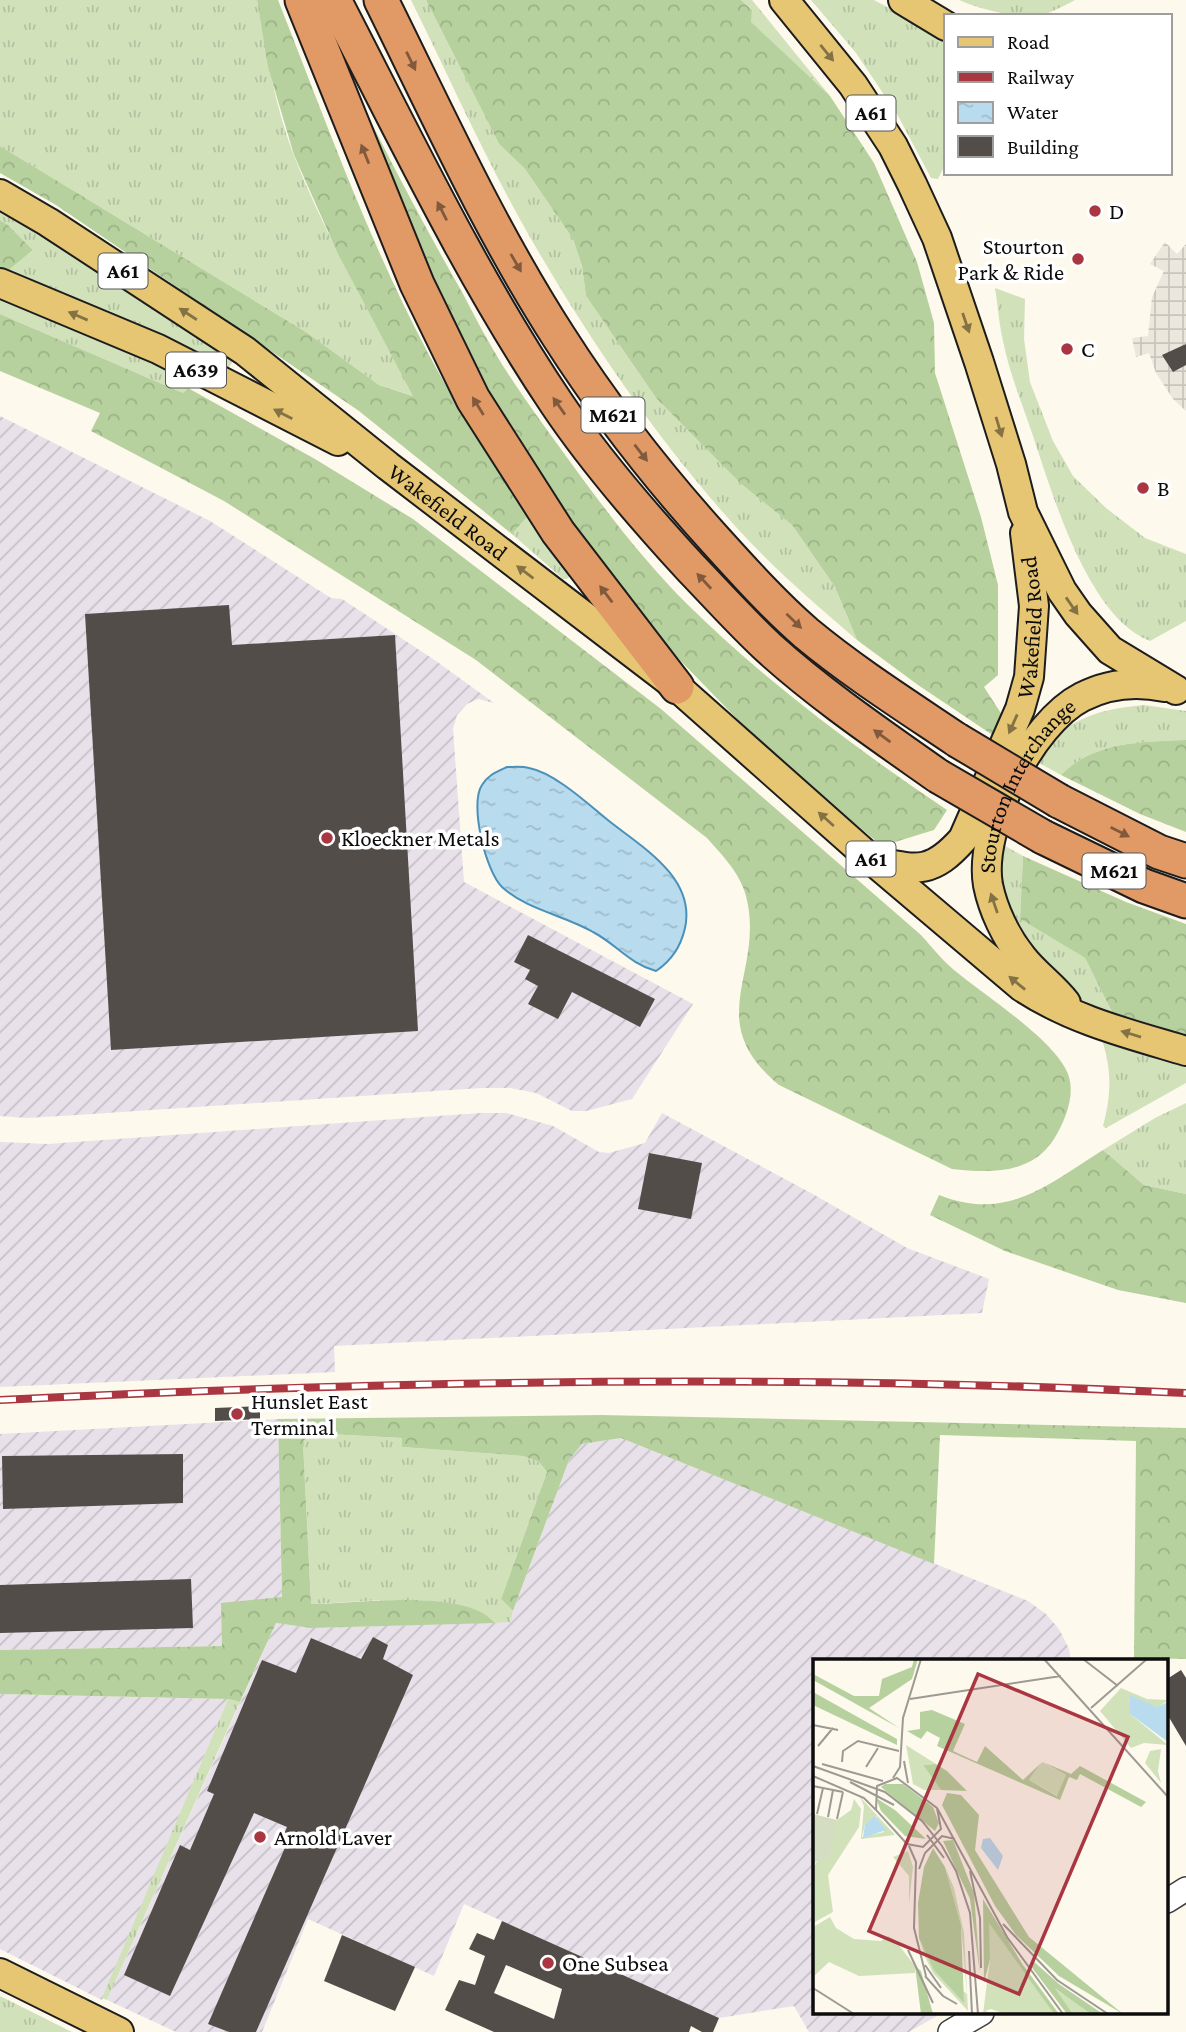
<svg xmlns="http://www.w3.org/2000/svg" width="1186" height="2032" font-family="'Crimson Pro',serif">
	<defs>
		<pattern id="industrial-furrows" width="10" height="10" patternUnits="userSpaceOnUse" patternTransform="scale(1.75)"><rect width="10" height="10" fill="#e8e1ea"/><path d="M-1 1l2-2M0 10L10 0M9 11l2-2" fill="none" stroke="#c6c0c8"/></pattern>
		<pattern id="grass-tufts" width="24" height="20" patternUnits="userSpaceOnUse" patternTransform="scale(1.75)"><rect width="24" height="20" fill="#d1e2bb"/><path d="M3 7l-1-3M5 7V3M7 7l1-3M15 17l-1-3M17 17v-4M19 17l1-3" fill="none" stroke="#b2c1a0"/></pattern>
		<pattern id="forest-crowns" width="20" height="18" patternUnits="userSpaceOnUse" patternTransform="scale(1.75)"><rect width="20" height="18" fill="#b6d19d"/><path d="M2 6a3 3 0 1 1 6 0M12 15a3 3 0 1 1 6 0" fill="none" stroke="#9bb286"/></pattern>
		<pattern id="plaza-grid" width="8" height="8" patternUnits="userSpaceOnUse" patternTransform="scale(1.75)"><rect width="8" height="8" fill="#ebe7dd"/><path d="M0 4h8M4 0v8" fill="none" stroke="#c8c5bc"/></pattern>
		<pattern id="water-ripples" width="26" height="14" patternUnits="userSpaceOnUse" patternTransform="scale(1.75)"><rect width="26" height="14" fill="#b8dbee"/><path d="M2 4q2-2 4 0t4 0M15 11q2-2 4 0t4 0" fill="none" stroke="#9dbbcb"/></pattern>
	</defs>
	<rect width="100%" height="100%" fill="#fdf9ed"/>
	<g fill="url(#industrial-furrows)">
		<path d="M0 416 210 521 331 598 342 599 436 661 494 703 478 699 467 704 457 715 453 729 464 882 693 1004 632 1099 586 1111H572L536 1093 510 1088H481L77 1115 26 1118 0 1116Z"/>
		<path d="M480 1113H506L553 1126 599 1152 609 1153 645 1143 662 1113 811 1193 907 1248 989 1279 982 1313 334 1346 335 1372 0 1387V1142L48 1144Z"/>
		<path d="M278 1419 282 1597 222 1646 0 1650V1434Z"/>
		<path d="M621 1438 1028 1601 1046 1614 1059 1629 1069 1649 1071 1661H815V2013H942L909 2032H809L794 2006 719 2018 464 1904 434 1976 308 1919 262 2032H176L107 2000 276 1623 311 1628 509 1622 569 1460 582 1444Z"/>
		<path d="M0 1694 228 1699 102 2000 0 1949Z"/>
	</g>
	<g fill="url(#grass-tufts)">
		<path d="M0 0H257C266 53 275 106 294 156 327 239 372 317 414 396L379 385 306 332 0 146Z"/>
		<path d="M411 0H426L499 144 525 169 573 239 582 266 586 296 656 398 740 483 792 525 835 587 857 640C815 604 773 568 736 527 662 445 597 351 541 256 492 174 453 85 411 0Z"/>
		<path d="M741 0H752L830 96 750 22 752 10Z"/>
		<path d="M811 0H874L935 32 945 43 946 163 938 179 931 178 897 114 856 53Z"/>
		<path d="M959 0H1075C1065 5 1055 11 1045 14 1023 21 979 9 959 0Z"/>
		<path d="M0 208 235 357 226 373 9 270 33 250 8 225 0 220Z"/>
		<path d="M995 288 1025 299 1024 339 1030 382 1053 441 1073 476 1106 508 1145 538 1186 554V621L1150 641C1087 617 1052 492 1032 433 1022 403 1009 372 1003 341 999 324 998 306 995 288Z"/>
		<path d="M0 294 125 348 185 377 181 383 188 388 183 393 0 314Z"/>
		<path d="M527 517 569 572 570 576 567 579H563L512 534Z"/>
		<path d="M1144 705 1186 711V740C1142 742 1094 741 1061 775L1030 758C1069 721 1090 710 1144 705Z"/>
		<path d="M993 839 1023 856 1020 919 1085 958 1112 1012 1073 1000 1009 935Z"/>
		<path d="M1105 1041 1186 1065V1083L1106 1128 1103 1126C1111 1097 1112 1072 1103 1043Z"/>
		<path d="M1186 1103V1194L1144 1185 1103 1150 1155 1118Z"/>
		<path d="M311 1433 402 1438V1447L523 1456 539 1462 547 1472 501 1599 513 1611 510 1622 495 1623C467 1588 354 1603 311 1604L303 1442Z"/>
		<path d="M228 1699 240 1702 107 2000 102 1998Z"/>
		<path d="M0 1996 72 2032H0Z"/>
	</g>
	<g fill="url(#forest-crowns)">
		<path d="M257 0H278C325 119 368 240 428 353 458 409 492 463 527 517L512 534 359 411 56 205 0 173V146L306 332 379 385 413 396 338 254 294 155 268 67Z"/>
		<path d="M426 0H741L752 10 751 22 830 96 874 163 917 262 934 323 935 373 981 517 998 585V675L984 687 1004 718 994 736 918 685 857 640 835 587 792 525 740 483 656 398 586 296 582 266 573 239 525 169 499 144Z"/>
		<path d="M324 25C367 116 412 205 462 292 475 317 488 342 503 366 527 403 553 438 579 474 612 519 647 564 687 604 766 682 855 748 947 810L934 830 882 846 773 756 640 619 525 462 433 290Z"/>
		<path d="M0 220 8 225 33 250 9 270 0 267Z"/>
		<path d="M0 314 183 393 188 388 315 459 413 519 661 709 921 935C932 947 942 960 954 970 984 995 1055 1040 1068 1074 1076 1095 1065 1121 1054 1139 1031 1175 989 1173 952 1169L779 1085C700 1019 766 973 746 896 740 873 722 855 707 838L476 660 224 501 91 431 100 413 0 371Z"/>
		<path d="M1186 740V832L1140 814 1061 775C1094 741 1142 742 1186 740Z"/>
		<path d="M1023 856 1126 902 1186 924V1035L1112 1012 1085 958 1020 919Z"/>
		<path d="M1103 1150 1144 1185 1186 1194V1303L1118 1290 1005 1251 930 1215 939 1195C1007 1222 1047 1185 1103 1150Z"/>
		<path d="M601 1415 1186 1428V1659L1134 1658 1136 1441 940 1435 934 1564 621 1438 582 1444 569 1460 513 1611 501 1599 547 1472 539 1462 523 1456 402 1447V1438L311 1433 303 1442 311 1604C355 1604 466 1587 495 1623L311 1628 276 1623 240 1702 228 1699 0 1694V1650L222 1646 221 1603 282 1597 278 1419Z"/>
	</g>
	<path fill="url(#plaza-grid)" d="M1165 242 1177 254 1186 244V411L1173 399 1156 373 1149 353 1136 357 1132 338 1148 336 1152 297 1164 271 1150 264Z"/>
	<path fill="url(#water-ripples)" stroke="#4991bb" stroke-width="2" d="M507 767C514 767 522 766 529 768 555 773 588 804 609 821 642 847 696 878 685 928 681 946 671 961 656 971 630 964 616 944 593 932 564 915 527 910 502 887 486 872 469 804 482 785 488 775 496 772 507 767Z"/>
	<g fill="#534d4a" fill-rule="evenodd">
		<path d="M1186 344V365L1173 372 1162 355Z"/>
		<path d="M229 605 232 645 395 635 418 1031 111 1050 85 614Z"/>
		<path d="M528 935 655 999 640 1027 572 992 558 1019 528 1004 538 986 525 979 530 970 514 962Z"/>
		<path d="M649 1153 702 1163 691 1219 638 1209Z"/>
		<path d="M260 1406V1419L215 1421V1408Z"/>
		<path d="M183 1454V1503L3 1509 2 1456Z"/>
		<path d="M191 1579 193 1628 0 1633V1585Z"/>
		<path d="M373 1637 388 1645 383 1659 413 1675 256 2032H229L208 2024 287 1843 281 1841 287 1827 254 1813 170 1996 124 1975 180 1845 190 1850 214 1794 207 1791 262 1660 296 1673 311 1638 361 1659Z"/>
		<path d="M1181 1670 1186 1678V1746L1167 1714V1679Z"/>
		<path d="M502 1921 719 2018 713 2032H702L691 2026 689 2032H494L445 2010 459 1980 475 1985 485 1956 469 1949 477 1933 494 1940ZM506 1965 562 1989 554 2019 494 1993Z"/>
		<path d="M342 1935 415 1967 395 2011 324 1981Z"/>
	</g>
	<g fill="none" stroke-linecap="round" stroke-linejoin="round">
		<defs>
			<g id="minor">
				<path d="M1167 1901 1186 1889"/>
				<path d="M950 2032 982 2013"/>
			</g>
			<g id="major">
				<path d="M784 0 853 85 893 146 912 184 937 238 979 362 1011 464 1023 512 1062 591 1078 614 1110 650 1176 690"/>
				<path d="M903 0 946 26"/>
				<path id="s1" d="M0 194 48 222 245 351 388 466 677 687 872 860 1022 987C1072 1020 1129 1034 1186 1051"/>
				<path d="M0 283 158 349 338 441"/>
				<path id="s2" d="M874 861C917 870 931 875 963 839L1020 709 1029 677 1034 606 1025 533"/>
				<path id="s3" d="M1066 1003C1053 986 1035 974 1022 957 1006 937 993 910 988 885 978 828 1031 723 1082 697 1109 683 1136 681 1165 687"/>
				<path d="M0 1973 119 2032"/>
			</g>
			<g id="highway">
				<path d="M302 0 417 284 473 399 558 532 677 687"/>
				<path d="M334 0C405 137 471 276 557 404 596 462 644 517 691 568 717 595 742 623 769 648 821 695 880 735 938 776"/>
				<path d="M381 0C437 113 490 230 559 337 605 409 659 478 717 542 745 573 774 605 806 633 853 672 905 705 957 740"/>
				<path d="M1059 801 1159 852 1186 861"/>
				<path d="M1043 837 1144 886 1186 901"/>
			</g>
		</defs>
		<use href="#minor" stroke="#3f3f3f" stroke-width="26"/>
		<use href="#major" stroke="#1d1d1d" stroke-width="32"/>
		<use href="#highway" stroke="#1d1d1d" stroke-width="37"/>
		<use href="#minor" stroke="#fff" stroke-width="23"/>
		<use href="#major" stroke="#e6c673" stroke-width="28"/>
		<use href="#highway" stroke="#e19a66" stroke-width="33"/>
		<defs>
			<path id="rail" d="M0 1400C395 1380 791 1374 1186 1393"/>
		</defs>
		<use href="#rail" stroke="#a93640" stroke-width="8"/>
		<use href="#rail" stroke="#fff" stroke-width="5" stroke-dasharray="16" stroke-linecap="butt"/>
		<defs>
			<g id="highway-bridge">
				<path d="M957 740 1059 801"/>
				<path d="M938 776 1043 837"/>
			</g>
		</defs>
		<use href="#highway-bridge" stroke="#1d1d1d" stroke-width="37" stroke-linecap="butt"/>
		<use href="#highway-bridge" stroke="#e19a66" stroke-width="33"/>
	</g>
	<defs><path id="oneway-solid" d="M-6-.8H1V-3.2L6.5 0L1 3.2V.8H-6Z" transform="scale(1.75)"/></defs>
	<g fill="#847245">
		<use href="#oneway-solid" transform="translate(827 53) rotate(51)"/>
		<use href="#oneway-solid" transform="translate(188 314) rotate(-147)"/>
		<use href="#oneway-solid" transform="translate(78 316) rotate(-157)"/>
		<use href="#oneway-solid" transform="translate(966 323) rotate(71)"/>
		<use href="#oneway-solid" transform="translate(283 414) rotate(-153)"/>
		<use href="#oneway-solid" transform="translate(999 427) rotate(73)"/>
		<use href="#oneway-solid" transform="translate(525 572) rotate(-143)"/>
		<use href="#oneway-solid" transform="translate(1072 606) rotate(55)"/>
		<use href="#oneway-solid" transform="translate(1013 724) rotate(114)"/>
		<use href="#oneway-solid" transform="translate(826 819) rotate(-138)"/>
		<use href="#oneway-solid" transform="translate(994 903) rotate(-109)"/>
		<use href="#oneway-solid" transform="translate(1017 983) rotate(-141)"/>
		<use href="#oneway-solid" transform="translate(1131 1034) rotate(-163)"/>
	</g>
	<g fill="#815a3e">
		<use href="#oneway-solid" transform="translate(411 61) rotate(64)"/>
		<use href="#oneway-solid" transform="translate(365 154) rotate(-112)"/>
		<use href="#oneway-solid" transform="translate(442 211) rotate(-117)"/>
		<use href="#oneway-solid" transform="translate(516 263) rotate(60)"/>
		<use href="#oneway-solid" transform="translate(478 406) rotate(-122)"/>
		<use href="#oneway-solid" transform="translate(559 406) rotate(-125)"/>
		<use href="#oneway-solid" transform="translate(641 453) rotate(52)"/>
		<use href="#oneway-solid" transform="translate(704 581) rotate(-133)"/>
		<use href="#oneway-solid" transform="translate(606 594) rotate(-127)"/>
		<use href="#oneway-solid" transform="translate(794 621) rotate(44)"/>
		<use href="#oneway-solid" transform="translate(882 736) rotate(-144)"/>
		<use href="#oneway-solid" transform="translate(1120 832) rotate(27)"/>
	</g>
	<g fill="#a93640" stroke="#fff" stroke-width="2.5">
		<circle cx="1095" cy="211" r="7"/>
		<circle cx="1078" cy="259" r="7"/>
		<circle cx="1067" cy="349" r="7"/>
		<circle cx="1143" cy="488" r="7"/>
		<circle cx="327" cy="838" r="7"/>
		<circle cx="237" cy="1414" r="7"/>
		<circle cx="260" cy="1837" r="7"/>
		<circle cx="548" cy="1963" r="7"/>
	</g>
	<g text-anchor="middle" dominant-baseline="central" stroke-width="7" stroke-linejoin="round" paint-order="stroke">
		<g fill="#fff" stroke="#555" stroke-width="2">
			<rect x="846.5" y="95.5" width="49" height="35" rx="5"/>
			<rect x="98.5" y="253.5" width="49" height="35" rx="5"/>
			<rect x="166" y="352.5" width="60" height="35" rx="5"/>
			<rect x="581.5" y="397.5" width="63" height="35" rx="5"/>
			<rect x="846.5" y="841.5" width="49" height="35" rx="5"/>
			<rect x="1082.5" y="853.5" width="63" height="35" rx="5"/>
		</g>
		<g font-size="21" font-weight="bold" fill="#0c0c0c">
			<text x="871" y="113">A61</text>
			<text x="123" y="271">A61</text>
			<text x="196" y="370">A639</text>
			<text x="613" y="415">M621</text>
			<text x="871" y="859">A61</text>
			<text x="1114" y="871">M621</text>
		</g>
		<g font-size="23" fill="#0c0c0c" stroke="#fff" text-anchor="start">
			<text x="1109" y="211">D</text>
			<text x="1064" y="246" text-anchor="end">Stourton<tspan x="1064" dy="26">Park &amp; Ride</tspan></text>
			<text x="1081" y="349">C</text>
			<text x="1157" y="488">B</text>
			<text x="341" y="838">Kloeckner Metals</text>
			<text x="251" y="1401">Hunslet East<tspan x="251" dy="26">Terminal</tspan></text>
			<text x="274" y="1837">Arnold Laver</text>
			<text x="562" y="1963">One Subsea</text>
		</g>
		<g font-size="23" fill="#0c0c0c" stroke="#fff">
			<text stroke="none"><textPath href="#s1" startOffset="550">Wakefield Road</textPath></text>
			<text stroke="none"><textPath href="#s2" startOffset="324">Wakefield Road</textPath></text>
			<text stroke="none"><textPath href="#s3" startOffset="254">Stourton Interchange</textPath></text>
		</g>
	</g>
	<g transform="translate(813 1659)">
		<rect width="355" height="355" fill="#fdf9ed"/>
		<path d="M308 29 334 40 355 41 344 49 330 43 317 55 355 86 331 84 318 89 287 52ZM93 86 123 105 110 106 128 131H111L100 125ZM348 90 345 112 348 124 332 104 337 92ZM229 103 253 116 245 137 216 121ZM47 138 82 176 48 180 51 147ZM63 157 71 173 49 178 52 165ZM41 140 48 150 46 168 15 216 20 253 0 264V210L24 161 38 151ZM95 192 100 208 96 245V217L80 198ZM132 208 141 229 151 274 155 352 120 314 112 298 106 279 120 310 154 335 148 266ZM17 258 23 269 41 280 68 282 75 277 82 281 102 307V314L46 317 16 303 0 318V268ZM175 263 179 266 241 355H192L178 350 172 352 180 355H170L177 300ZM242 329 279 353 278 355H260Z" fill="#d1e2bb" fill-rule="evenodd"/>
		<path d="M101 0H105L99 20 56 49 86 69 0 21V15L41 37H66L69 20 99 8ZM0 33 84 80V86L0 46ZM119 51 152 65 140 92 164 103 172 87 210 121 228 104 216 121 244 137 253 116 230 103 258 115 267 107 333 143 328 148 267 115 264 121 256 118 247 141 124 87 127 79 114 72 108 80 94 72 107 70V53ZM123 105 134 112 154 132 128 131 110 106ZM72 125H90L120 148 126 164 122 172 68 128ZM134 134 148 136 166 156 162 191 216 278 310 355 246 317 203 276 182 247 129 146ZM63 139 82 151 113 180 92 177 68 152ZM140 181 161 234 167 315 157 240 130 182ZM120 189 132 208 148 266 151 344 120 310 106 279 105 244 111 208ZM170 240 210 306 246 355H241L176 264 177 300 171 324ZM219 301 246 325 290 355H278L242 329 260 355H254L217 306ZM102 307 108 312 120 355H108Z" fill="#b6d19d"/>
		<path d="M0 155 24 161 15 201 3 202 0 210Z" fill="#d4dcc1"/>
		<path d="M317 36 344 48 355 43V83L317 55ZM62 157 73 171 50 179 52 165ZM177 179 190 197 185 211 168 189 170 180Z" fill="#b8dbee"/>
		<path fill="none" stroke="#9d9a93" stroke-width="2" d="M231 0 356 139M270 0 305 27M97 40 248 17M278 49 334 0M0 66 25 71M5 87 20 69M91 102 95 124M29 103 30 92 45 82 86 92M9 105 70 122M0 107 72 133 109 162 129 187 143 212 157 254 165 355M53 108 65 89M0 117 51 139 63 151M80 119 87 108 90 59 108 0M84 119 124 149 128 170 110 188 94 185 63 151 64 127ZM37 123 81 146M0 127 30 133M124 149 194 278 250 355M4 155 10 129M15 158 20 131M24 160 30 133M114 176 131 199M96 187 103 203 101 269 113 317M106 210 112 194 129 177 142 180M157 212 167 259 168 309M190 265 244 321 295 355M95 291 120 344M156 292 159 355M112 306 128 329M112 317 130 337 144 345M0 329 41 355"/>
		<path fill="#a93640" fill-opacity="0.15" stroke="#a93640" stroke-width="3.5" d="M165 15 315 78 206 335 56 272Z"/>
		<rect width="355" height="355" fill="none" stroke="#0c0c0c" stroke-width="3.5"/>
	</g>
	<rect x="944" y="14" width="228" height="161" fill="#ffffff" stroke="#9e9e9e" stroke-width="2"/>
	<rect x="958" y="37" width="35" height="10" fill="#e6c673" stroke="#9e9e9e" stroke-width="2"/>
	<text x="1007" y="49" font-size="21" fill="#0c0c0c">Road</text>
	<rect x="958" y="72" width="35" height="10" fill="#a93640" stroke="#9e9e9e" stroke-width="2"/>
	<text x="1007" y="84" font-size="21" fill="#0c0c0c">Railway</text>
	<rect x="958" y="102" width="35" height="21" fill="url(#water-ripples)" stroke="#9e9e9e" stroke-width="2"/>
	<text x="1007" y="119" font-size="21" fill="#0c0c0c">Water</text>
	<rect x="958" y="136" width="35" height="21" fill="#534d4a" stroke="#9e9e9e" stroke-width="2"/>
	<text x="1007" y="154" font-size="21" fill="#0c0c0c">Building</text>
</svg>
